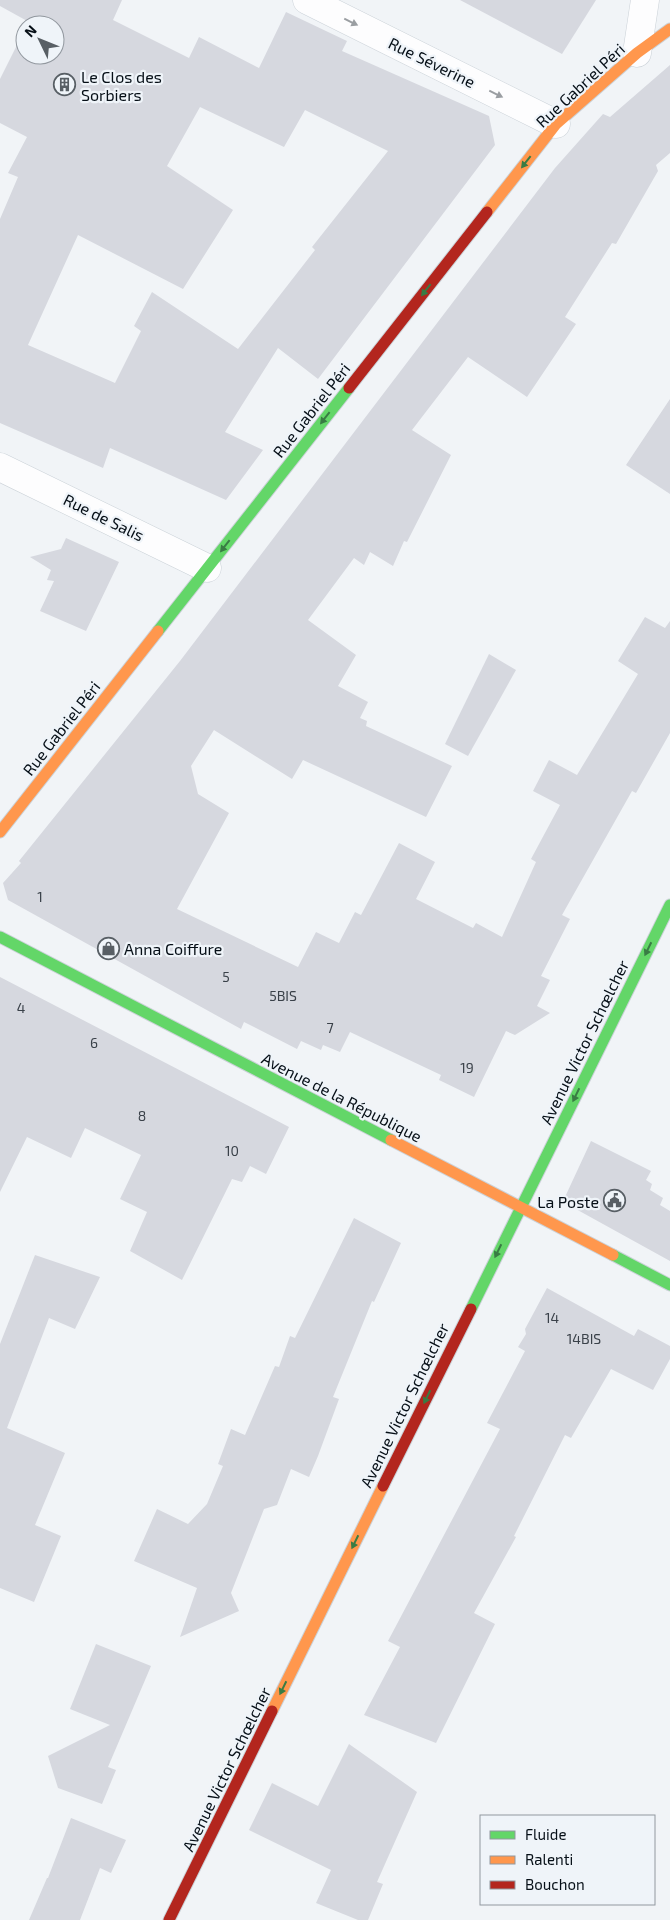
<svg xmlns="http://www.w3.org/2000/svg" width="670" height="1920" font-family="'Exo 2',sans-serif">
	<rect width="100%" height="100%" fill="#f1f4f7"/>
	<g fill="#d6d8df" fill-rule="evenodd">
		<path d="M0 0H122L113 20 189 58 199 37 259 68 286 12 347 41 342 51 489 116 495 145 318 379 278 348 225 432 263 450 226 500 110 448 103 468 0 423V219L18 177 8 173 27 137 0 123V79L25 29V55H55V25H27L29 22 0 6ZM200 107 284 147 305 110 388 151 312 247 315 250 238 349 152 292 134 326 141 331 115 383 28 345 78 235 183 289 233 210 167 166Z"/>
		<path d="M460 0H596L562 54Z"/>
		<path d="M670 65V153L656 165 658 171 616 244 612 243 565 317 576 324 527 397 468 357 412 430 451 455 407 542 404 541 393 566 370 552 364 565 354 558 308 620 356 655 338 686 368 702 360 718 367 721 366 726 452 766 426 817 303 760 292 779 214 730 191 766 198 794 229 813 177 909 298 967 316 932 339 943 355 912 361 915 399 843 435 862 416 899 473 928 476 923 502 937 536 862 531 859 560 805 533 791 549 760 577 775 638 674 618 661 645 617 665 628 670 621V733L636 793 632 791 562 915 570 919 541 976 550 980 537 1006 550 1013 515 1035 506 1031 474 1097 439 1080 441 1075 350 1032 340 1052 323 1045 321 1050 301 1041 297 1049 244 1022 241 1029 8 900 3 883 21 863 19 861 180 661 555 168 603 114 610 117Z"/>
		<path d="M670 399V494L626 465Z"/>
		<path d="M66 538 119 562 86 631 40 611 54 581 47 580 51 570 30 557 61 549Z"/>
		<path d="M489 654 516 670 468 756 445 744Z"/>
		<path d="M0 977 289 1127 266 1174 250 1166 242 1182 232 1179 182 1280 130 1251 147 1212 120 1199 141 1155 85 1128 71 1158 27 1137 0 1192Z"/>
		<path d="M591 1141 651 1171 646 1180 652 1184 650 1190 663 1198 660 1205 670 1211V1261L574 1208 565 1197Z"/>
		<path d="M354 1218 401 1243 374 1302 372 1301 333 1397 339 1399 318 1456 309 1477 291 1469 277 1505 264 1509 231 1593 239 1611 180 1637 197 1588 134 1561 157 1509 188 1524 207 1504 223 1466 218 1464 231 1429 245 1435 275 1366 279 1367 290 1336 295 1338Z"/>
		<path d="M35 1255 100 1277 75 1329 49 1318 7 1428 65 1453 35 1525 61 1536 34 1602 0 1588V1344Z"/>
		<path d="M547 1288 634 1336 638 1329 670 1346V1359L653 1390 611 1369 571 1438 565 1435 514 1536 516 1537 474 1613 495 1624 436 1743 364 1715 400 1647 388 1641 500 1429 487 1423 525 1351 518 1347 526 1334 525 1329Z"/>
		<path d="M96 1644 151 1666 108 1767 116 1770 102 1804 58 1788 48 1756 110 1725 70 1709Z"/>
		<path d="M349 1744 417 1792 377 1882 383 1884 368 1920H358L316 1903 331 1870 249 1830 272 1783 318 1806Z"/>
		<path d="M71 1818 126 1840 111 1873 100 1868 80 1920H29L47 1878H48Z"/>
	</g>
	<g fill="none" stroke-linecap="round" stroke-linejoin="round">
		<defs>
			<g id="street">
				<path d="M307 0 556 124"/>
				<path d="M637 53 645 0"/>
				<path d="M0 467 207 568"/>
			</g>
			<g id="fast">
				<path d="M158 631 349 388"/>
				<path d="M0 937 391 1140"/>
				<path d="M613 1255 670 1285"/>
				<path d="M471 1309 670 905"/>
			</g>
			<g id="slow">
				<path d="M487 212 556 124 637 53 670 29"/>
				<path d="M0 832 158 631"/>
				<path d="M391 1140 613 1255"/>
				<path d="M272 1711 383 1486"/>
			</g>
			<g id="jam">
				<path d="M349 388 487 212"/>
				<path d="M383 1486 471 1309"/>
				<path d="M169 1920 272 1711"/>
			</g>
		</defs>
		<use href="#street" stroke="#cbd2d8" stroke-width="29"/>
		<use href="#fast" stroke="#cbd2d8" stroke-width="13"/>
		<use href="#slow" stroke="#cbd2d8" stroke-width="13"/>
		<use href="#jam" stroke="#cbd2d8" stroke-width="13"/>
		<use href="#street" stroke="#fdfdfe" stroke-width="28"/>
		<use href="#fast" stroke="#63d668" stroke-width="11"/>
		<use href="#slow" stroke="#ff974d" stroke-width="11"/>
		<use href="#jam" stroke="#b3261e" stroke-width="11"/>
	</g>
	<defs><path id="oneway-solid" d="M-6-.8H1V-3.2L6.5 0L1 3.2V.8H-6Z" transform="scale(1.25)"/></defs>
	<g fill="#9a9ea2">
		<use href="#oneway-solid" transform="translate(351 22) rotate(26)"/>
		<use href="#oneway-solid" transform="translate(496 94) rotate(26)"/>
	</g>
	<g fill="#397c44">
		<use href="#oneway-solid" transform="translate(526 162) rotate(128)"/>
		<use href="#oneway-solid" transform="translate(426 290) rotate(128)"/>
		<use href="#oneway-solid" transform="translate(325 418) rotate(128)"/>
		<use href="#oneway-solid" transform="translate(225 546) rotate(128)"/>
		<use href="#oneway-solid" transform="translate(648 949) rotate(116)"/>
		<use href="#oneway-solid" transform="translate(576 1095) rotate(116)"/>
		<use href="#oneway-solid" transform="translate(498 1251) rotate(116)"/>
		<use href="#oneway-solid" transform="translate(427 1397) rotate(116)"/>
		<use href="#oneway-solid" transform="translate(355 1542) rotate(116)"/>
		<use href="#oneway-solid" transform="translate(283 1688) rotate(116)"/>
	</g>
	<defs>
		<symbol id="building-ring" viewBox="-11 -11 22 22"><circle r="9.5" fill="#eff4f9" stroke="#585f65" stroke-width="1.5"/><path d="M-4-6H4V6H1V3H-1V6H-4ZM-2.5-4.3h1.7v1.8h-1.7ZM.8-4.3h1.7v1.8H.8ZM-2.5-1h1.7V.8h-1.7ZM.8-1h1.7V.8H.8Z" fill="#585f65"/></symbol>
		<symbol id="shop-ring" viewBox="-11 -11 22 22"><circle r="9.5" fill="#eff4f9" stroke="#585f65" stroke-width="1.5"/><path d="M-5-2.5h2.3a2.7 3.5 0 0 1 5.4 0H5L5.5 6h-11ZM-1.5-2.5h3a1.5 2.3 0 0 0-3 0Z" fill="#585f65"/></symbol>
		<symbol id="civic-ring" viewBox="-11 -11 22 22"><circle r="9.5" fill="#eff4f9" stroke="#585f65" stroke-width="1.5"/><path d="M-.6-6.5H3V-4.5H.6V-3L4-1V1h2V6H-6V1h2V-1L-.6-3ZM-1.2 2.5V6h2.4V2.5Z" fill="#585f65"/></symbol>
	</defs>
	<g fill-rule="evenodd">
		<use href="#building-ring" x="52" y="72" width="25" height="25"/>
		<use href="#shop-ring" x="96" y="936" width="25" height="25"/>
		<use href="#civic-ring" x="602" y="1188" width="25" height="25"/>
	</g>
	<g text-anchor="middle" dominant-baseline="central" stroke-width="4.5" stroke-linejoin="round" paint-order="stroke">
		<g font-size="14" fill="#3a4149">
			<text x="40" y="896">1</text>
			<text x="226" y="976">5</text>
			<text x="283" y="995">5BIS</text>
			<text x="21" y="1007">4</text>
			<text x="330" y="1027">7</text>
			<text x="94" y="1042">6</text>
			<text x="467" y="1067">19</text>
			<text x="142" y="1115">8</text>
			<text x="232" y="1150">10</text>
			<text x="552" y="1317">14</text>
			<text x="584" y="1338">14BIS</text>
		</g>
		<g font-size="16" fill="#060f17" stroke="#eff4f9">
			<text transform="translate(432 62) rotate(26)">Rue Séverine</text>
			<text transform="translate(580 85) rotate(-43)">Rue Gabriel Péri</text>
			<text transform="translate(311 410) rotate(-52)">Rue Gabriel Péri</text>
			<text transform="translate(104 517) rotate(26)">Rue de Salis</text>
			<text transform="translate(61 728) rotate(-52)">Rue Gabriel Péri</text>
			<text transform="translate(584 1042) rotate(-64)">Avenue Victor Schœlcher</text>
			<text transform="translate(342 1097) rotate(27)">Avenue de la République</text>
			<text transform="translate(404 1405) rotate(-64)">Avenue Victor Schœlcher</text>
			<text transform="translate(226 1769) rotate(-64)">Avenue Victor Schœlcher</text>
		</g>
		<g font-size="16" fill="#060f17" stroke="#eff4f9" text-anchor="start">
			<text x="81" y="76">Le Clos des<tspan x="81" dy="18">Sorbiers</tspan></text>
			<text x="124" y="948">Anna Coiffure</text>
			<text x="599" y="1201" text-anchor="end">La Poste</text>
		</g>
	</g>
	<rect x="480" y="1815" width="175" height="90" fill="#eff4f9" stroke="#92989f"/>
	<rect x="490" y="1831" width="25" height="8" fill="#63d668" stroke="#92989f"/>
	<text x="525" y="1840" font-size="15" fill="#060f17">Fluide</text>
	<rect x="490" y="1856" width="25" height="8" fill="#ff974d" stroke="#92989f"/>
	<text x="525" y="1865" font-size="15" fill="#060f17">Ralenti</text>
	<rect x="490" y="1881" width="25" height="8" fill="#b3261e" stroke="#92989f"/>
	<text x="525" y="1890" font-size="15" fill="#060f17">Bouchon</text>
	<g transform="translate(40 40) rotate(313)"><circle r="24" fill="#eff4f9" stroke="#92989f"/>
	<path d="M0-4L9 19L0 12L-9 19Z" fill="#585f65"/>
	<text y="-8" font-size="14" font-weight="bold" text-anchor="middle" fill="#060f17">N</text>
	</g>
</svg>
